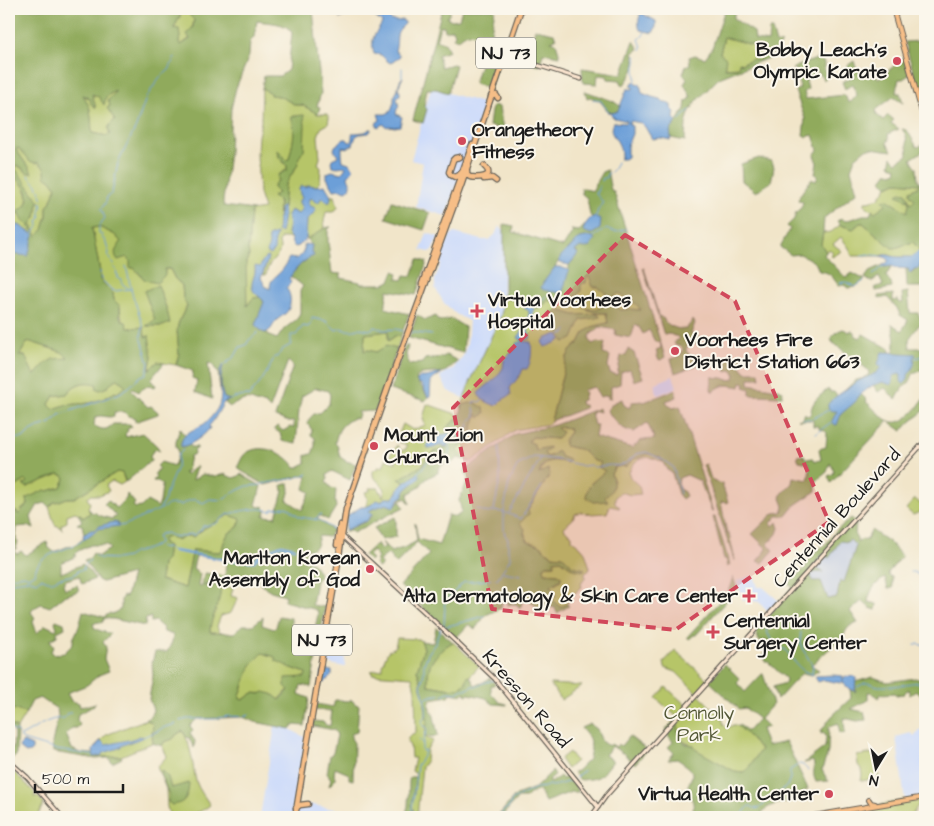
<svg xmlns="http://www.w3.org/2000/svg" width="934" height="826" font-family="'Architects Daughter',sans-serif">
	<rect width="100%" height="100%" fill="#fbf7ec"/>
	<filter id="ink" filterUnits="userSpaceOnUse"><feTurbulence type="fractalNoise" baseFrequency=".02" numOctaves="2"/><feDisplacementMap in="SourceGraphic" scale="10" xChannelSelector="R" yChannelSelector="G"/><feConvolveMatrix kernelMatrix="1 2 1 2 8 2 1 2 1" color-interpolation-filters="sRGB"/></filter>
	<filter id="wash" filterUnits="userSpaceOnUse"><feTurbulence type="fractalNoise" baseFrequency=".0096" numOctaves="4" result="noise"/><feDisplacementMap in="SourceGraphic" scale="20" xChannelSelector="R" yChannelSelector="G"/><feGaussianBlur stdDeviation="1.12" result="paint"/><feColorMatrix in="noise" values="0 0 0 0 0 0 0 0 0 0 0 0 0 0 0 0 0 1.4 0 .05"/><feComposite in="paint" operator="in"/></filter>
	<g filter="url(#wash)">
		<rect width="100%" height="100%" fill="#f1e5c9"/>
		<g fill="#cddbfa">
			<path d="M431 88 486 104 446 216 416 207 423 163 411 160Z"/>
			<path d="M499 226 504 231 502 314 468 387 464 398 448 391 440 376 453 369 463 356 467 344 469 321 456 314 444 303 435 288V279L441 264 442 254 450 235 455 233 482 240H489L495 235Z"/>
			<path d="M427 233 439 237 432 251 429 252 421 250Z"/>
			<path d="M673 376 677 387 658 395 654 384Z"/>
			<path d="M751 576 755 578 758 587H763L780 602 770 613 759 602 747 600 743 601 737 581Z"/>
			<path d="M330 633 344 634 345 667 326 663 330 645Z"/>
			<path d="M925 725V797L905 800 896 737 911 733 914 736Z"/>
			<path d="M275 726 290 729 306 738 292 817H260Z"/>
			<path d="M308 804 344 811 343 817H295L296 808Z"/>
		</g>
		<path fill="#b9c5de" d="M849 540 856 545 844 582H840L837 597 828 599 821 581 813 582 810 573 822 572 812 567 823 554 829 558 840 541Z"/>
		<g fill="#b6c567" stroke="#697042" fill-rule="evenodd">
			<path d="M181 9H190V16L194 20 190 38 181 45 179 42 180 37 174 28 180 16Z"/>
			<path d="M724 37 763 48 760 61C752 59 744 60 739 67L725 68 720 53Z"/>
			<path d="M262 88 271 93V95L279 96 296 105H302L318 114H327L329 118 328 124 321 128 318 136 320 158 318 164 321 168 320 182 317 186 308 185 299 190 303 198 310 199 312 198 318 202 323 197 329 203 331 196H335L338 207 334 212H326L324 221 325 227 315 236 308 239 306 237 307 220 298 214 291 210 287 215 289 225 287 233 290 238H281L279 243C283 255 274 257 269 266 267 269 267 272 266 275H263L267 262 266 258 260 267H255C256 282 245 286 261 297L253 298 247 308 245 271 246 262 249 256 248 250 251 211 264 209 259 194 257 154 258 136 261 122ZM294 124 301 154 297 166 285 185 281 231 278 229C278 213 280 199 275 183L278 181 282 172 287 170V166L279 157 278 152 286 160 289 159 294 140Z"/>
			<path d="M115 91V93L108 109 115 120 110 135 107 136 92 133 90 109 81 94 90 99 95 107 91 94C103 99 105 98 115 91Z"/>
			<path d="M19 148 44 167 56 187 50 203 47 207V216L43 230 37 236 31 223 36 217 38 203 14 167 17 165 28 173 26 164 17 151 16 149Z"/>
			<path d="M9 174C20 179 34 194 24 207 21 211 13 211 9 213Z"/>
			<path d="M897 182 920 184 918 187 910 194 915 200 911 204 906 193 898 195 908 200 909 205 907 213 887 204 875 213 865 205V202L879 198 887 186Z"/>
			<path d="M20 213 23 221 29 225 34 235 19 225 14 228 9 224V214Z"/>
			<path d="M860 223H863L895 248 913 242 919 249V252L912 257H896L886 254 880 256H852L849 248 841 237 833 244 842 251 832 257 831 255 833 252 829 249 826 252 821 244 823 233 831 232 840 225 853 229Z"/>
			<path d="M99 227 115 234 122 242 115 252 127 257 130 261 134 268 145 280 165 269H170L175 279 182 285 183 298 187 305 179 321 177 330 179 354 176 365 157 362 149 371 152 357 147 337C129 329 121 328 120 306L114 300 113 293 100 280V272L92 228ZM157 285 167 310 163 326H147L155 320Z"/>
			<path d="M589 275 598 287 612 298 619 292C626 301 635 299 642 310L629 309 621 310 616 306 603 305 597 310 596 313H606L608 323 592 327 584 333 579 343 571 350 567 357 551 421 549 424 515 430 471 462 456 451 470 436 474 402 467 404 461 408 468 387 500 318 502 311 503 297 514 300 536 308H539L546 303 547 300 557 298 577 305C574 293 580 283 589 275Z"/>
			<path d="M388 331V341L396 336H401L397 349 386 347 376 352 368 350 364 351 365 334Z"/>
			<path d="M31 342 62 352 68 358 33 375 25 356H19L27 343Z"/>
			<path d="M118 379 127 386 117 393 115 392 105 398 90 403 65 405 53 410 50 406 49 404 54 396 67 394 72 387 87 381 96 384Z"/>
			<path d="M427 404 456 414 459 417 446 428 452 436 449 439 447 447 434 452 426 458 423 465 400 479 403 481 404 484 398 489 393 498H386L365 507 368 500 365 492 370 491 369 488H379V492H381L383 497 385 489 373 476V471L375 469H378L379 466 383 467 386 459 396 463V460L392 458 390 454 395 450 397 445 401 451 406 449 407 445 396 441 403 424 413 430 425 425 423 418Z"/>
			<path d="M562 427 569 428 570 432 564 440 582 449 592 460 601 463 605 472 590 484 605 497 614 481 611 474 615 467 627 466 632 460 648 454 660 457 662 462C653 456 640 455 633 465 632 467 629 471 629 473 629 479 636 482 639 486 640 489 640 492 641 494L630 495 621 492 615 497V504L620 507 619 508 610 506 607 513 590 514 581 512 575 514 573 519 564 527 565 530 572 535V540L580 546 585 552 590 568 585 574V578L581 584 582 587 569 598 570 600H569L567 603V604L560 607 553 600 551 586 561 580 558 574 544 573V567L547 565H555L554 561 561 560 573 569V566L563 556 550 555V553L544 550 542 546 528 541 520 523 529 514 528 510 550 474 548 469 539 475C544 459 553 459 567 463L570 460 553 455 547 457 544 453 535 450 528 441 533 437 557 439V428Z"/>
			<path d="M117 472 122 473 125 482 120 485 112 481 106 485 109 491 100 495H91L87 498 90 503 88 508 90 513 83 518 82 515 75 512 67 515V522L61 525 62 530 60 527 55 525 49 507 55 502C64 501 63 497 74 498Z"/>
			<path d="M59 474 64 476 65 479 61 487 27 498 28 505 21 513 18 514 16 511 9 519V491L26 480 28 481 27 487Z"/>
			<path d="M915 499 922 505 925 510 913 515 906 509Z"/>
			<path d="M229 515 241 519 238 527 228 534 224 542 222 550 219 552 193 550 185 588 160 580 162 564 166 560 168 546 162 543 163 539 168 537 179 540 186 536 193 537 205 528Z"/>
			<path d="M221 587 233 588 231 596 238 598 231 613 221 616 217 626 219 631 225 633 210 632C210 617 219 602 221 587Z"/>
			<path d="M397 638 418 639 421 641 424 648 417 670 421 682V688L424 697 427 720 425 737 433 741 427 749 426 762 422 767 417 817H415L412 806 416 774 412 771 415 758H411L410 746 407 742 409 736 416 732 415 690 412 677 372 674 371 671 383 669 382 665 388 651 395 647Z"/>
			<path d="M453 642 479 666 470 676 468 677 466 682 462 687 450 689 428 685C428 680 428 674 429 669 431 659 444 646 453 642Z"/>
			<path d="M675 650 709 681 698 694 722 718 724 725 727 728 733 725H736L747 732 752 741 761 749 747 770 743 772 734 771 694 749V745C678 743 677 731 677 717L656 698 666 687 687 706 698 694 676 672 665 668 664 662Z"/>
			<path d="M263 653 275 657 289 667 306 673 305 677 289 689 279 700 272 694 253 693 243 700 240 699V695L251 665Z"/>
			<path d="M550 684 582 686 561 700Z"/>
			<path d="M9 708 26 713 17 728 9 725Z"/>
			<path d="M147 720 154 724 152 732 161 730 152 737 153 742 152 743 121 756 97 757 93 751 97 744 106 735 142 721Z"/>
			<path d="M183 731C192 748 192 763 196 781 199 790 205 797 210 805 200 814 184 817 170 817L167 807 166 789 157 767 167 756 162 746 164 742 173 739 177 734Z"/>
			<path d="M569 752 576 761 567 769 560 759Z"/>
			<path d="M875 753 879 778 861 781 862 775 861 769 858 765 857 757V756Z"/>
			<path d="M9 767 35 793 34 797 38 796 44 803 37 817H9Z"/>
			<path d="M923 797 911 817H819L818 816Z"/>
		</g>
		<g fill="#90aa5c" stroke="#56633c" fill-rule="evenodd">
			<path d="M12 9H181L180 16 174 28 179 29 180 37 179 42 181 45 190 39 187 34 193 27 194 20 190 16V9H313L321 93 317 106 320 107 318 114 302 105H296L279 96 270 95V93L262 88 264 76H280L288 70 292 33C287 22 268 23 257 21L254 37 250 42 249 56 236 88 231 109 229 152 223 202 224 206 254 210 251 212 248 249 249 256 246 262 247 306 253 298 261 297 264 303 255 325 264 333H268L269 336 277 339 284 329 297 319 300 314V291L303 286 290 276 301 264 314 255 311 251 312 246 306 238 308 239C316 235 322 227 331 227L328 229V241L332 273 341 274V278L360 282V284H384L390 281 394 271 398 273 397 279 403 280 405 275 412 276 418 259 427 262 416 295 388 290 385 308 409 314 401 336H395L388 341V331L365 334 364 351 368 350 376 352 386 346 397 349 375 411 357 412 359 415 357 419 353 418C341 425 338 429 335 443L337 444 340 457 346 461 356 464 350 480 332 471 327 475 328 479 326 482 331 488 336 489 335 501 336 507 328 520 320 516 317 518 336 533 331 532 330 536 328 537 319 536 316 546 311 550 307 549 305 553 304 560 313 563 320 575 316 581 312 605 325 607 311 687 301 685 299 694 309 698 305 726 293 725 290 729 255 722 243 717 197 719 190 726 193 730 190 734 195 741 194 748 189 738 186 737 183 731 177 734 173 739 164 742 162 746 152 743 153 742 152 734 157 731 152 733 153 724 147 720 142 721 150 717 153 710 149 699 153 676 152 662 155 652H167L172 642 173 635 164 632 163 628 155 621 151 622V617L146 619 145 626 113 619H109L108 618H105L102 623 98 622 93 624 95 629 111 634 103 642 106 647 104 659 109 671 99 675 87 685 67 693 71 701 79 703 80 707 96 703 90 708 78 714 77 720 80 725 77 728H72L66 734 72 749 80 753 94 754 97 757 121 756 122 758 112 763 109 758 96 759 53 752 52 743 58 716 57 709 40 698 32 701 26 713 9 708V519L16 511 18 514 21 513 22 509 28 505 27 498 45 490 48 491 61 487 65 479 64 476 59 474 27 487 23 485 28 482 26 480 9 491V249L34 235 29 225 23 221 20 213 9 214V213C13 211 21 211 24 207 35 194 20 179 9 174V14ZM115 91V93L108 100 110 106 107 108 115 120C110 124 106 128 110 134L107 136 92 133C91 117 92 109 83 95L90 99 91 104 96 108 92 94 99 97 104 105 106 97ZM19 148C22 155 27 154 29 161L36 163 38 162C44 167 46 169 45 177L50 179 56 187 50 203 47 207V216L43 230 37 236 31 224 36 217 38 203 40 202 14 167 18 165 28 173H32L28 165 26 164 17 151 16 149ZM99 227 115 235 121 242C117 249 112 252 118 260L127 257 130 261V268H134L145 280 157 283 165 275V269H170L175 279 182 285 183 298 187 306 179 321 177 330 179 354 176 365 193 371 192 378 197 380 195 392 212 399 208 363 212 364 218 373 220 390V371L222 368C221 378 220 388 224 398L229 400 224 402 230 407C235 404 245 398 251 400 257 402 257 404 264 403L270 409 288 361 293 366 275 417 289 422H294V428L290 427 283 431 277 426 274 429 280 433 282 441 296 444 299 410 302 396 316 388 328 391 330 395 329 404 320 413C313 412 310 418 307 423L312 430 311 435 315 438V446L312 454 306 455V463L301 465 300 467H295C288 454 264 444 250 451 243 453 241 460 238 466L240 470 265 485 305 475 307 477 304 489 310 492 302 510 287 500 290 489 289 483 282 485 283 491 276 517 264 516 266 511 263 506 259 507 256 505 261 486 241 474 239 476 233 478 224 474 215 477 203 474 193 480V476L197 466 191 470 187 475 183 473 187 471 190 456 194 454 195 449H197V447H191L189 444 183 447 181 442 185 435 180 428 176 441V448L178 449V454L174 466 161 462 157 466 159 468 154 475 156 477 153 481H158L162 485 160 502 158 507 147 501 141 507 136 508 133 506 135 503 127 494 126 499 116 508 108 500 104 504 116 516 112 519 98 515 95 512 93 513 88 508 90 513 83 518 82 515 78 514 82 521 77 524 82 525 84 534 83 539 73 547 71 545 54 552 49 548 47 542 26 555 21 551 17 554 15 552 18 542 16 541 17 527 28 526 34 529 31 517 38 505 45 503 49 507 54 502C64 501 63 497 74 498L117 472 122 473 126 482 152 460 150 457 152 452 156 449 160 451 157 446 143 433 126 437 125 434 128 431 127 429 132 427 130 424H113C105 432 102 429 94 426L95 417C104 414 107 419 114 416V412H124L128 416 135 418V422L158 414V412L151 406 148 407 131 390 133 388 138 392 149 385 155 387 156 385 153 383 151 379 164 363 157 362 149 370 152 357 149 335 147 337 145 336 144 327 128 328 126 322 123 321 120 317V306L114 300 113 293 100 280V272L92 228ZM31 342 62 352 68 358 53 359 45 364 35 375H34L25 356H19L27 343ZM118 379 126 386 117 393 115 392 105 398 90 403 65 405 53 409 50 406 49 404 54 396 67 394C75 383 84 381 96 384L97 389 100 390 108 387 113 381ZM229 515 241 519 238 527 228 534 224 542 222 550 219 552 193 550 185 588 160 580 162 564 166 560 168 546 163 543V539L168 537 179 540 186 536 193 537 205 528ZM91 545H107L110 549 98 556 93 553 90 558 84 560 98 580 102 582 132 574 126 597 123 596 121 599V609L112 614 110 613 104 617 83 611 78 629 73 639V644L64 653 54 655 51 651 54 646 50 640 57 636V632L65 628 64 623 56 620 55 622 57 628 56 630 45 625 37 633 33 622 35 618 31 612 33 609 41 604 50 607 64 596 79 591 77 585 65 589 63 584 66 580 79 576 82 584 95 579 89 571 83 564 61 573V563L75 557 76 553 78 551ZM196 556 226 559 225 576 205 573 202 582V585L241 582 250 578 260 581V584L271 591 285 595 284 601 317 610 318 614 314 633 291 625V618L279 616 276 627 274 629 262 625 263 617 253 625H243L234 633 210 632C210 616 223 601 220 585L198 586 200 574 193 568ZM263 653 275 657V660L289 667 306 673 305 677 285 678V686L289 690 280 700 272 694 264 692 260 694 253 693 243 700 240 699V695L251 665Z"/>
			<path d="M442 9H450V13L447 18 452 20 459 19 462 9H495L490 38 492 39 484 63 496 67 489 88 474 84 483 54 480 53 482 43 481 37C470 32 467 31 458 40L453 38 455 34 453 29 445 31 444 26H440L436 40 445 43 449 51 438 55 441 67 453 64 456 65 448 93 436 89H427L424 106 427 109 423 123 413 120Z"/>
			<path d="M725 9H739L734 14V19L754 32 755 40 768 42 769 30H772L776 43 782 44 768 58 719 78 710 87 695 103 689 113 686 125 685 141 671 138 670 131 685 109 686 101 689 100 691 97 684 84 687 79 683 74 686 66 690 64 689 57 695 55 705 58 712 48ZM724 37 763 48 760 60 752 59 741 64 739 62 738 68H725V64L726 58 720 53Z"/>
			<path d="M535 29 554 33 556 39 551 41 556 43 560 56 543 53 540 66 527 63Z"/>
			<path d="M634 41 639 49 633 53C639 66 631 75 623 86L620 80 608 79 607 76 598 75 597 84 583 83 582 68 622 74Z"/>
			<path d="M920 41 925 42V98L921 88 918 89 905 42Z"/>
			<path d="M819 58 824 62V69L828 76 824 80 817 71 806 81 808 89 804 92 806 99 845 95 848 102H851L857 95 853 84 845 89 842 82 852 77 847 66 854 61 857 71 861 70 863 75 875 70 877 77 879 78 904 58 909 75 903 79H899L897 86 896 93H900L903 103 893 97 876 110 877 115 883 120 888 115 894 120 891 123 899 129 888 134 889 139 887 143 892 151 871 148 866 149 855 158 851 169 857 192 824 218 823 233 821 244 826 252 824 255 846 278 852 273 865 280 855 287 848 288 844 285 839 286C832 277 831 272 819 271L816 264 811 260 800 254 791 255 780 247 790 229 787 226 794 219 796 212 801 208 803 202 798 200C801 191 807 187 811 179L816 181 818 176 815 174 817 163 814 155 818 150 813 135 807 137 803 135 805 119 795 91 800 88 797 76 798 70 792 69 795 67Z"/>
			<path d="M585 91 613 101 620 106 619 109 614 113 607 110 600 101 590 97 587 98Z"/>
			<path d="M493 105 499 107 503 129 489 126 491 111Z"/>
			<path d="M304 115 305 125 304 150 301 154 297 166 285 185 281 232 278 229 279 201 272 197 278 193 273 188 275 183 278 181V175L287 170V166L279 157 278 150 286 160 289 159C292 145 297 131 291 117L294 116Z"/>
			<path d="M902 129 907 130 917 147 925 145V150L911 159 917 168 918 180 922 186 925 187V251L919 252V249L913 242 895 248H892L863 223H860L853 229 840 225 837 221 842 218 845 221 863 215H870L872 210 875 212 886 204 883 200 887 199 907 212 909 205 908 200 897 195 900 192 906 193 911 204 915 200 910 194V191L918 187 919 184 897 182 887 186 882 180 888 172 896 173 897 167 890 165 892 157 897 162 908 155 906 135Z"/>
			<path d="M759 158 772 161 774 167 771 182 756 192 742 181 741 164Z"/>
			<path d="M607 170C609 177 609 186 612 192H614L665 357 661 360 658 359 656 350 661 348 660 342H655L649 330 643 334 639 327 635 325 631 338 615 335 616 330 599 327 598 330 592 333 589 338 592 344 597 342 605 343 603 354 610 356 608 366 610 373 617 375 621 356 626 355 628 349 634 353 643 378 634 381 630 369 621 372 620 384 611 387V398L608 399V395L600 397 594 387 583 390 585 393 583 400 580 401 581 405H584L585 408 551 421 567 357 571 350 579 343 584 333 592 327 608 323 606 313H596L584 308 597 310 603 306 601 302 605 301C610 304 616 306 621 310L629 309 641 310C634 299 626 301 619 293L612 298 598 287H593L589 276 587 277 586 283H581V291L575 298 577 305 575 306 568 302 557 298 555 302 547 300 546 303 539 309 536 308 514 300 504 298V224L514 226 513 232 563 247 573 231 571 230 579 231 592 218 590 215 587 198 582 194 581 188 593 191 595 184 602 172ZM593 237 590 247H580L575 251 578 253 575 258 569 265V269L550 291 542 288 543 283 555 267 559 260 565 252 580 238Z"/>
			<path d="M392 201 430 213 424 230 386 218Z"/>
			<path d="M923 262H925V287H907L906 269H910L911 273Z"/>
			<path d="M883 265 885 267 892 266 886 276 891 283 892 288 876 291 874 288 883 285 879 277 871 282 865 278 870 271Z"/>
			<path d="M643 268H644L659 316 664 319V321C670 326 677 330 686 329L693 320 695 323 691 334 701 338 700 344 688 343 686 351 700 364 675 373 671 359 680 356 683 349 679 345H675L674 342 679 339 678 337 669 334 664 335Z"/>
			<path d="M158 285 167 310 170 323 163 326H146L155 320 144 291Z"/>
			<path d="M908 292 910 313H918L923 323 919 325 909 339 910 348H925V369H920L921 371 913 374C911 380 909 385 903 387L896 400 885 388 878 392 873 385 893 376 899 374 901 376 908 375 882 367 879 371 864 380 859 381 854 385 845 390 856 380 864 378 869 374 868 370 832 342 831 338 838 331 843 329 850 332 851 330 855 333V335L860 338 863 334 890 349 889 351 893 353C897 344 894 334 892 324L902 331 908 320 900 315 897 308 887 297 880 299 878 296 893 294V301L898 300 899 303H903L902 293Z"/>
			<path d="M558 310 575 315 594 314 599 315 600 317 596 318 581 320 573 339 564 342 550 313Z"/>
			<path d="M417 315 425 320 436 316 437 320 441 321 451 319 465 327 463 353 409 338Z"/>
			<path d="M405 346H408L406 355 409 365 422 363 425 359 443 357 446 355 458 361 445 372 421 374 417 377 416 381 423 389 428 398 425 401 390 390Z"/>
			<path d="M743 354 740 365 746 372H759L760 378H749V384L778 389 783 391 782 396 750 395V389L744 387 745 383 741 382 740 387C728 385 723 383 713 392L711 390 712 377 723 378 728 380 734 379 735 374 732 370 726 372 722 361 735 355Z"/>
			<path d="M828 389 830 392H834L838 397 837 424 841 413 861 394 867 400 866 402C873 407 880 416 887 420 903 429 917 408 925 397V411H924L909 423 902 431 888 421 831 483 828 476 833 474 834 470 830 463 827 472 816 481V491L795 505 786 516H777L771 523 773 526 777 522 779 528 777 534 768 544 774 550 763 563 757 561 767 549 752 534 774 513 782 512 784 506 780 496 792 483 793 477 808 480 810 469 809 463 799 461 797 456 804 455 806 459 813 458 815 461 821 460 819 449 826 447 827 433 824 430 819 429V426H813V420H798L803 418 805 413 808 416 811 413C811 401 820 396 828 389Z"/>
			<path d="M675 390 677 397 666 401 667 403 673 408 680 406 713 512H712L700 481 687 475 679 478 678 486 681 491 683 490 686 496 682 499 678 494 672 473 667 470 660 457 648 454 632 460 627 466 615 467 611 474C615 483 614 491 605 497L608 501 594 502 586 497C588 482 595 481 605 471L598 467 601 463 592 460 582 450 565 446 564 440 570 432 569 428 562 427 557 428 562 432 557 439 533 437 528 441 534 444 535 450 549 447V449L544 453 547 457 553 455 557 450 561 457 570 460 567 463C554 459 543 458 539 474L548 469 550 474 528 510 529 514 520 523 525 529 524 534 528 541 542 546 544 550 550 553 551 555 563 556 573 566 585 569 583 571 573 569 561 560 554 561 555 565H547L544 567 545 573 558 574 561 576V579L551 586 556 595 553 600 560 607 567 604 569 606 557 613 555 608 551 607 538 612 536 606 525 596 520 600 522 603 520 608 516 604H511L508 605V600L502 602 501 608 486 615 475 629 469 624 456 638 400 586 429 554 417 542 396 564 388 554 379 561 382 565 378 568 375 564 377 562 376 560 378 558 373 551 368 555 372 559 370 561 364 555 377 543 380 549 385 547 382 542 391 552 396 550 404 548 417 541 415 523 418 539 439 545 448 515 456 517 462 512 459 500 468 480 465 470 515 434 555 425 599 408 600 412 596 411 591 413 594 425H597L595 437 632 448 642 440 655 439 647 423 634 432C621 430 614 421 607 410L613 403 622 399 624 405 629 408 632 402 642 401 644 402Z"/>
			<path d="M474 402 484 408 485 413 480 418 477 414 470 436 457 451 470 462 458 458 449 465 445 463 438 469V473C431 475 422 481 420 487L408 494 410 504 406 498 400 501 404 507 353 533 351 531 346 532 345 531 367 521 372 516V513H369L370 510 386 504 394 507 404 495 405 490 418 479 417 474 413 479 404 484 403 481 399 479 423 465 426 458 434 452 447 447 449 439 452 436 446 428 459 418 463 405Z"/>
			<path d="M706 464 711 479 722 484 728 502 727 503 721 502 727 534H729L735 560H734L703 465Z"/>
			<path d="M395 517 396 520V537L381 540 374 528Z"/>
			<path d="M713 517H715L730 565 727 567 726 564 727 563 726 559H724Z"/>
			<path d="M851 518 854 520 856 523 855 536 857 539V543L862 539 867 540 871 530 889 542 902 556 888 573 889 576 892 577 893 588 888 589 885 578C875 584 870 590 868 602L877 604 876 610 870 608 862 601 850 611 858 623C851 623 845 630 844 636L811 665 819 670 812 675 802 673 777 700 773 687 785 683 786 679 768 662H765L763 654 773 650 767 641H759L755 630 793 587 788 584 806 567 807 562 813 554 827 543 837 530ZM850 540 856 546 844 582 840 581 837 597 828 599 821 581H813L810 573 823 572 813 567 823 554 829 558 840 541 847 542Z"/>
			<path d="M733 577 737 589 696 635H694L689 639 687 637 728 592Z"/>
			<path d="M436 627 453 642C444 646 431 659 429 669 428 674 428 680 428 685L450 689 462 687 466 682 467 677 470 676 475 685 482 683 490 678 495 684 491 686V693L499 702 507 704V705L493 704 486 698 469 694 466 695 465 692 462 695 451 693 449 696 431 699 429 706 434 716 438 736 425 737 427 720 424 697 421 688V682L417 670 424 648 421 641 433 643Z"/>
			<path d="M725 664 740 679 737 683 745 692 762 674H763L773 704 760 719 768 727 761 729 767 746 786 742 808 789 803 792 799 800C784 803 766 802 760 817H692C694 804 695 800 685 792 694 772 697 772 677 759L668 760 674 753 668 747 673 742 665 731 677 717C677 725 677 739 686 744 687 744 693 745 694 745L695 749 734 771 743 772 747 770 761 749C751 741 748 733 737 726L739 725 748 731 759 719 745 708 739 709 709 681Z"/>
			<path d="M873 677 887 682 915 678 925 681V696L918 694 916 691 910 695 909 690H907L904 694 896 695 895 693 881 694 878 698 871 692H868V700L851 709 864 712 866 720 857 721 844 718 845 733 840 734 838 723 829 727 828 752 822 770 828 781 816 782C811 772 816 770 813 761L804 763 825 747 826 737 824 733 821 734V731L831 717 851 698 850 689 855 692 856 691 855 682Z"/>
			<path d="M335 700 347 701 352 700 355 704 359 705 357 732 351 734V738L354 743 353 780 349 779V774L335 768 334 775 336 779 329 786 331 779 327 773 330 755 333 753 337 735 334 730 313 726V721L323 722 326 725 330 726 332 711 315 710 316 704 333 707Z"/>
			<path d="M590 724 597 729 602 742 609 746 611 744 616 747 619 744 621 746 629 736 647 750 635 764 623 753H622L612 746 605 755 613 761C601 777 600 779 580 780L573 772 577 771 589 759 591 748 589 738 581 728Z"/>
			<path d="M9 725 17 728 16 756 11 759 9 757V753L13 747 14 731 9 728Z"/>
			<path d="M161 770 168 777 171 788 189 783C188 797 186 803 172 805L168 802 169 796 161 774Z"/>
			<path d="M552 771 555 775 549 780 551 783 560 776 563 779 568 775 576 784 575 786 579 792H571L545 802 539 790 530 794 526 798H518L501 817H497L516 795 535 788Z"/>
			<path d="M410 777H416L412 806 415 817H405L408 806 409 781Z"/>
		</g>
		<g fill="#6c9fd8" stroke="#445e7a">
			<path d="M351 9H375C379 10 386 10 388 11 389 12 390 18 391 20L397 21 402 20 405 22V24C403 26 401 28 399 30 395 36 398 44 395 50L396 52 400 55 399 57 393 62 390 63 386 60 381 55 374 54C372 48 372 39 375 34 378 30 380 27 382 23 376 16 363 9 353 11 348 13 344 17 339 19Z"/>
			<path d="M638 9H650L643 14 656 21V27L653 33 640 30C638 26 638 18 641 14H639Z"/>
			<path d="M403 77 398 88 400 92V95L397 97V98L399 107 397 109 396 114 402 117 400 126 395 127 389 126 387 127 383 124 378 127 376 123 380 120 378 114H386L391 111 394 101V96C399 92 397 81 403 77Z"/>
			<path d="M633 82H636L637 85 640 83 642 93 652 97 660 99 664 103H667L671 105V108L675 112 674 118 677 122 670 131 671 139 670 140 661 138 652 139 645 127 641 123 630 121 629 124 632 126V134L627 146V157L624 159H619L621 157C621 151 620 146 617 141 612 133 609 132 613 122L626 123 627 121 614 118 607 110 613 113 618 111 627 89H633V87L630 86 632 85Z"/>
			<path d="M370 129H372L369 133 360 134 356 136 353 145 347 148 342 147V154L343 161 349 163 353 168V170L348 176C349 182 355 187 346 191L341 189 334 190 327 178V173L332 171 342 173 346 167C342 165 336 169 332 165L331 162 332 159 338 156 337 154 334 150 335 146 344 139H347L349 142H351L352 140V135L353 133 365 132Z"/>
			<path d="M308 185 317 186 325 185C328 191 334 197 329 203L322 197 319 202H315L312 198 309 200V205L315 208 316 211 307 220 306 239 299 246 295 247 292 244 291 239 287 233 289 225 287 215 290 210 298 214 302 210 301 206 299 203V200L302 198 300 194 299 189 301 186 306 187Z"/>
			<path d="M282 206 284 215 281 233 277 231 278 218H279L280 209Z"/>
			<path d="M593 217 601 220 600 229 592 234 588 233 583 231C584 226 588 219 593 217Z"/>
			<path d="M9 224 14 228 17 225H19L34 235 28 256 13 254 9 251Z"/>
			<path d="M275 234H277L275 238 274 250 271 255 267 253 269 244 268 237Z"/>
			<path d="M591 236 595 239 590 247 586 248 580 247 575 251 578 254 569 265 559 263C559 255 565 253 570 248 573 245 575 241 579 239 582 237 587 237 591 236Z"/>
			<path d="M304 244 312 245 311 251 313 254 314 256C305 258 293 271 289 279L291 281 290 284 286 288C292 294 292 308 285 314 283 316 280 317 278 319 272 324 273 331 264 333L255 325 264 302C261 296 255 295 253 290 249 283 257 275 255 266L260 267 263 260 266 257H268L267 262 261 278 266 287 270 289C270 277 276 278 283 269 286 266 286 262 289 258L296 259C302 256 305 251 304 244Z"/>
			<path d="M924 251H925V262L920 264 919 268 914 269 910 273 909 272V269L896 268 892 266 884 267 883 265 888 262V259L887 258 880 256C888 253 890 257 898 257 903 257 907 257 912 257L917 252Z"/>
			<path d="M555 267H560L569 270 563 291 561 293 544 290 541 288 543 283Z"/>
			<path d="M525 305 534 308C532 313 532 316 536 319L531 325 528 330 531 338 524 340 519 339 518 337C524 330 529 321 529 311L524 308Z"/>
			<path d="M557 334 560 337 561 340C558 342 548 346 545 347L542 342C546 337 551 337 557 334Z"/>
			<path d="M522 341 531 342C532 350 532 361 527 369H523L521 374 510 388 511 395 502 400 496 406C489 403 480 400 478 393L496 378 503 368 504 360 515 349 517 342 519 343Z"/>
			<path d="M882 352 915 354 916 355 914 357C916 364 912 370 908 375V379L905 383 903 384 901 381V375L899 374 893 376V382L891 385 883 382 873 385 857 397 855 402 841 414 837 425 833 424 832 421 837 411H832L828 408V404C836 395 847 389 857 382 865 377 876 376 881 367L879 366 878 364Z"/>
			<path d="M223 366C220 376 220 388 224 398L230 400 224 402 214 420 209 426 210 428C203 437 191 445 181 447 180 433 194 430 204 424 209 420 214 414 217 409 224 398 219 383 220 371L221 368Z"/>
			<path d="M442 373 431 381 430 397H428L422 385 417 382V380L420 377C428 378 435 374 442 373Z"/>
			<path d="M448 433 452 436 448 439 447 447C440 443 435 449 429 449L427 446 429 440Z"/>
			<path d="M418 473 420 476C417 482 408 486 404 492V495L399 499 394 507 386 504 370 510 369 513H372V516H370L367 521C360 522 352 528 345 530L346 518 348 515 361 507H365L371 505 376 500 381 501 386 498H394C396 495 397 490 400 487 405 481 413 479 418 473Z"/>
			<path d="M114 522 117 523 119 526 98 529 85 539 84 540 83 535 91 530H94L99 526Z"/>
			<path d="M326 670 332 671V675L324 683H321L322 672Z"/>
			<path d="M833 675 843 676V680L845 677 854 676 856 678 855 691H854L846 686 845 687 843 681 840 683 824 680 818 682 815 677 816 676Z"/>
			<path d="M139 736 144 737 123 745 119 748 104 753 100 756 94 757 93 750 99 742 102 741 106 745C115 742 134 740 139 736Z"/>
			<path d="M23 742 32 746V750L30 752 26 753 20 749 19 746Z"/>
		</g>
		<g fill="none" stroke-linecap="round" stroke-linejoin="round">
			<g stroke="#6c9fd8" stroke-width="1">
				<path d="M9 13 10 9"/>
				<path d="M402 68V77"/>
				<path d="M635 83C637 77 635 73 635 67 636 63 637 60 636 55L641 50 642 47 639 39 642 37 645 32"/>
				<path d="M593 100 594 99 600 100 608 111"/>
				<path d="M678 121 690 110"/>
				<path d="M611 172 614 169 617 162"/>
				<path d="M28 175 37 185 43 199"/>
				<path d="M602 181 603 178H606L607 174 609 173"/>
				<path d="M9 211V217L13 221 14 229"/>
				<path d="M595 219 598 210 603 202 596 194 599 186"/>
				<path d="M34 236 33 234 39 225 38 221 41 218C38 212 43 207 41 202"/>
				<path d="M593 237 606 229 615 232 626 229"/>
				<path d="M861 256 867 254 880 256"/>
				<path d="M9 271H11V262L14 258 15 253"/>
				<path d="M100 271 101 279 112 290 115 291 129 289"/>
				<path d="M873 275 883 266"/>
				<path d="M840 283 846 282 855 287 864 281"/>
				<path d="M131 290 122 284V280L117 278 119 276 117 275 116 269 113 267 114 264 112 263 110 258 108 257 109 253 105 240 102 238V235L99 233V226L105 218 101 209 106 202 107 197 112 193 118 163 136 127 146 98 159 78 169 70 175 57"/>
				<path d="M530 308 533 304 538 303C542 298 548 297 551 291"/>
				<path d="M410 332 432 335"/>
				<path d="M255 335 258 332"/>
				<path d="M560 335 565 333 567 330"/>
				<path d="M279 354 283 349 292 344 291 342V335H296L303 326 308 327 312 322V318L326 321 336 330 341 328C346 331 356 331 360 328L369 330 375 327 384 330 396 329 403 331"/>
				<path d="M915 358 925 356"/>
				<path d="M223 366 235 356 240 347 246 345 249 340 254 336"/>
				<path d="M230 400C235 396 241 398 246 395L248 397 250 395C251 393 253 391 255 389 260 384 272 365 274 357H277L278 355"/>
				<path d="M803 419H812L830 409"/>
				<path d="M816 433 833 421"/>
				<path d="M9 445C13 438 16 438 23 438L29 432 38 427 51 423 59 415 118 394 128 388 141 376 146 374 149 364 141 336 143 326 132 293 126 266"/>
				<path d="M419 475 418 472C423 469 424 466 427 462 432 457 442 457 448 457 453 444 440 439 463 436L467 431 470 420 474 418 475 414 473 402 476 401 480 402 482 400"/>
				<path d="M298 477 308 474"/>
				<path d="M262 484 296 478"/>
				<path d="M160 508 165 499 166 493 177 467 178 455 183 450"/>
				<path d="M476 509 488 513C498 508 511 515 521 519L542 486"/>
				<path d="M494 510 500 479 499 446"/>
				<path d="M509 513 541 458"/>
				<path d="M315 519 321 514"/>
				<path d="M119 526 125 525 165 507C169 503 175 504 181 505 190 500 193 497 203 503L210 499 221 500 226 498 234 492 247 486 261 485"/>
				<path d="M158 544 159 541 157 536 160 534 167 533C172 538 180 536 185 537L188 534 194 535 201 530 203 526C207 525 211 525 215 524 219 522 223 517 227 515 237 511 261 506 270 511L273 509 285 507 291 509 293 512 300 517 319 520 337 532"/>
				<path d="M159 545 160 547 168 548 174 551"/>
				<path d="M95 556 99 558 117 559 127 557 133 553 148 549 157 545"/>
				<path d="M503 572 521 575"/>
				<path d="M910 572H914L925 580"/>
				<path d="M9 578 11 577 24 575 29 577 31 575 34 574C39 550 69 552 84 539"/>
				<path d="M9 583C15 580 22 582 29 579L36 582 41 578 48 581H53L59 578 74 575 79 570H83L84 566 90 560"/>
				<path d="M444 626H448L485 616"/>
				<path d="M766 627 767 632 774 645 786 650C790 656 799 669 806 672 808 673 811 673 813 675"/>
				<path d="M801 632 800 641 802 648 813 666 812 674"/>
				<path d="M915 645 918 644 925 646"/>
				<path d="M497 679 510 676"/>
				<path d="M889 686C897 687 914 681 919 683 920 684 924 687 925 688"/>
				<path d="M857 687 865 683H869L878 686H887"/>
				<path d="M424 699 431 696 444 694 448 692 456 693 464 689H468L472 686H479L483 683 494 680"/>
				<path d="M180 721 187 719H214L228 716 244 717 249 715"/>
				<path d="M9 727 13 731 17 732 23 740 57 750 93 755"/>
				<path d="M21 736C36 729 46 718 64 718L68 713H72"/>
				<path d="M143 737 158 731 162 728 176 724"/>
				<path d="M419 740 423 743"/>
				<path d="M799 764 803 765 808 770"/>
				<path d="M576 777 579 774 584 771"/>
				<path d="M413 817 414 812 412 809 417 765C421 760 424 756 425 750L422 751C421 748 425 733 427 730V728L423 725 422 721 426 715V708L421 685 424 673V664L428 654 436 642 438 634 444 623 445 608 444 605 448 598 464 582 497 579 510 559V555L508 551V539L505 535 504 529V510L509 483 518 465 534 457 560 460 583 466 590 465 594 467H598L610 465 619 466 628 462 636 454 646 452 663 460 673 467 680 494"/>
				<path d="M499 817 504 810 509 807 512 800 536 788 545 787 548 785 553 786 574 780"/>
				<path d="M740 817 749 806H751L754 808 758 809 787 786 790 778V770L798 765"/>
			</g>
			<path stroke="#6c9fd8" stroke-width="2.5" d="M174 551 227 560 254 561 264 552 282 545 294 548"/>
		</g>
	</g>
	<g filter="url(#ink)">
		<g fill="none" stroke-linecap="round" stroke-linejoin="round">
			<defs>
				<g id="secondary">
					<path d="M504 61 513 63 524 62 540 66 581 79"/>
					<path d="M342 536 433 620 495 679 598 807"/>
					<path d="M9 761 27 777 62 817"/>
					<path d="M591 817 606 796 622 778 925 441"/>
				</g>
				<g id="primary">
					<path d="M893 9 925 123"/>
					<path d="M869 800 871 803 875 804"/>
					<path d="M808 817 925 797"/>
				</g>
				<g id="trunk">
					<path d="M491 97 496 95 498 98"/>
					<path d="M460 157 455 158 453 160 449 172 451 175 455 177 458 176 461 173"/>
					<path d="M467 171V175L470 177C477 178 497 178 484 166"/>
					<path d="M484 179 492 178 496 181"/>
					<path d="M422 284 472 145"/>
					<path d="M337 545 340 525"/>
					<path d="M296 808 300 805 308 804"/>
					<path d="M295 817 325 638 337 569 346 509 388 387 461 186 521 9"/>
				</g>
			</defs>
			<use href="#secondary" stroke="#676259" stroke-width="5.5"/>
			<use href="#primary" stroke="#676259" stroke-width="6"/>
			<use href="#trunk" stroke="#676259" stroke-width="7"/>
			<use href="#secondary" stroke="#fbe5cf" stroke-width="3"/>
			<use href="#primary" stroke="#f6be87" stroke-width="4"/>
			<use href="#trunk" stroke="#f6be87" stroke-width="4.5"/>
		</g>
	</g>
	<path fill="#d1495b" fill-opacity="0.2" stroke="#d1495b" stroke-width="4" stroke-dasharray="10 6" stroke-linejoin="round" d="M625 235 735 301 829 522 675 630 492 609 453 408Z"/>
	<g fill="#d1495b" stroke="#fbf7ec" stroke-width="2">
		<circle cx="897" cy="61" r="5"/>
		<circle cx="462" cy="141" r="5"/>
		<path d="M474.5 303.5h5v5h5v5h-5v5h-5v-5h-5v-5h5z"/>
		<circle cx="675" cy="351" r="5"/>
		<circle cx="374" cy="446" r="5"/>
		<circle cx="370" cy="569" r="5"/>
		<path d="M746.5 588.5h5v5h5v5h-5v5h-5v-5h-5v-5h5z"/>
		<path d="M710.5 624.5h5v5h5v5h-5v5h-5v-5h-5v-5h5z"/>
		<circle cx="829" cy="794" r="5"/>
	</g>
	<g text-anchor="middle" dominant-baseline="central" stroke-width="4" stroke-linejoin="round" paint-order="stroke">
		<g fill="#fbf7ec" stroke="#5f5e5a" stroke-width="1">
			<rect x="476" y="37.5" width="60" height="31" rx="4"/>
			<rect x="292" y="624.5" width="60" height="31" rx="4"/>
		</g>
		<g font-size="18" font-weight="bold" fill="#1c1c1c">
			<text x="506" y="53">NJ 73</text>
			<text x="322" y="640">NJ 73</text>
		</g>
		<g font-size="19" font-weight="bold" fill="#1c1c1c" stroke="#fbf7ec" text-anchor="start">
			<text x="887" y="50" text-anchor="end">Bobby Leach's<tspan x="887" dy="22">Olympic Karate</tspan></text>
			<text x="472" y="130">Orangetheory<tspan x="472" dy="22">Fitness</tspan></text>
			<text x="488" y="300">Virtua Voorhees<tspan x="488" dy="22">Hospital</tspan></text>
			<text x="685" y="340">Voorhees Fire<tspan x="685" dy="22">District Station 663</tspan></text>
			<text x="384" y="435">Mount Zion<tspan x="384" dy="22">Church</tspan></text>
			<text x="360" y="558" text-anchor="end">Marlton Korean<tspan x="360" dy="22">Assembly of God</tspan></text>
			<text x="738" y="596" text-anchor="end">Alta Dermatology &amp; Skin Care Center</text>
			<text x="724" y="621">Centennial<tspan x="724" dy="22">Surgery Center</tspan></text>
			<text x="819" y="794" text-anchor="end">Virtua Health Center</text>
		</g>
		<g font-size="19" fill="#1c1c1c" stroke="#fbf7ec">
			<text transform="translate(837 518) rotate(-48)">Centennial Boulevard</text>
			<text transform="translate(526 699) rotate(49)">Kresson Road</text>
		</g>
		<g font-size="19" fill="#525736" stroke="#fbf7ec">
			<text x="699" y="713">Connolly<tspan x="699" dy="22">Park</tspan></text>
		</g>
	</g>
	<rect width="934" height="826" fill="none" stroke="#fbf7ec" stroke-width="30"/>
	<g transform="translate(876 768) rotate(190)" stroke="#fbf7ec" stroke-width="4" paint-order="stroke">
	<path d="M0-4L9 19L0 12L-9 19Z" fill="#1c1c1c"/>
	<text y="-8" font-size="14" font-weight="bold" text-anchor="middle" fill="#1c1c1c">N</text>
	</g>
	<path d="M35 784v8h88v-8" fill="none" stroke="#1c1c1c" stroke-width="2.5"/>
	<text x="42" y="784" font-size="15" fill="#1c1c1c" stroke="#fbf7ec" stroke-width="4" paint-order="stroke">500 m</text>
</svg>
